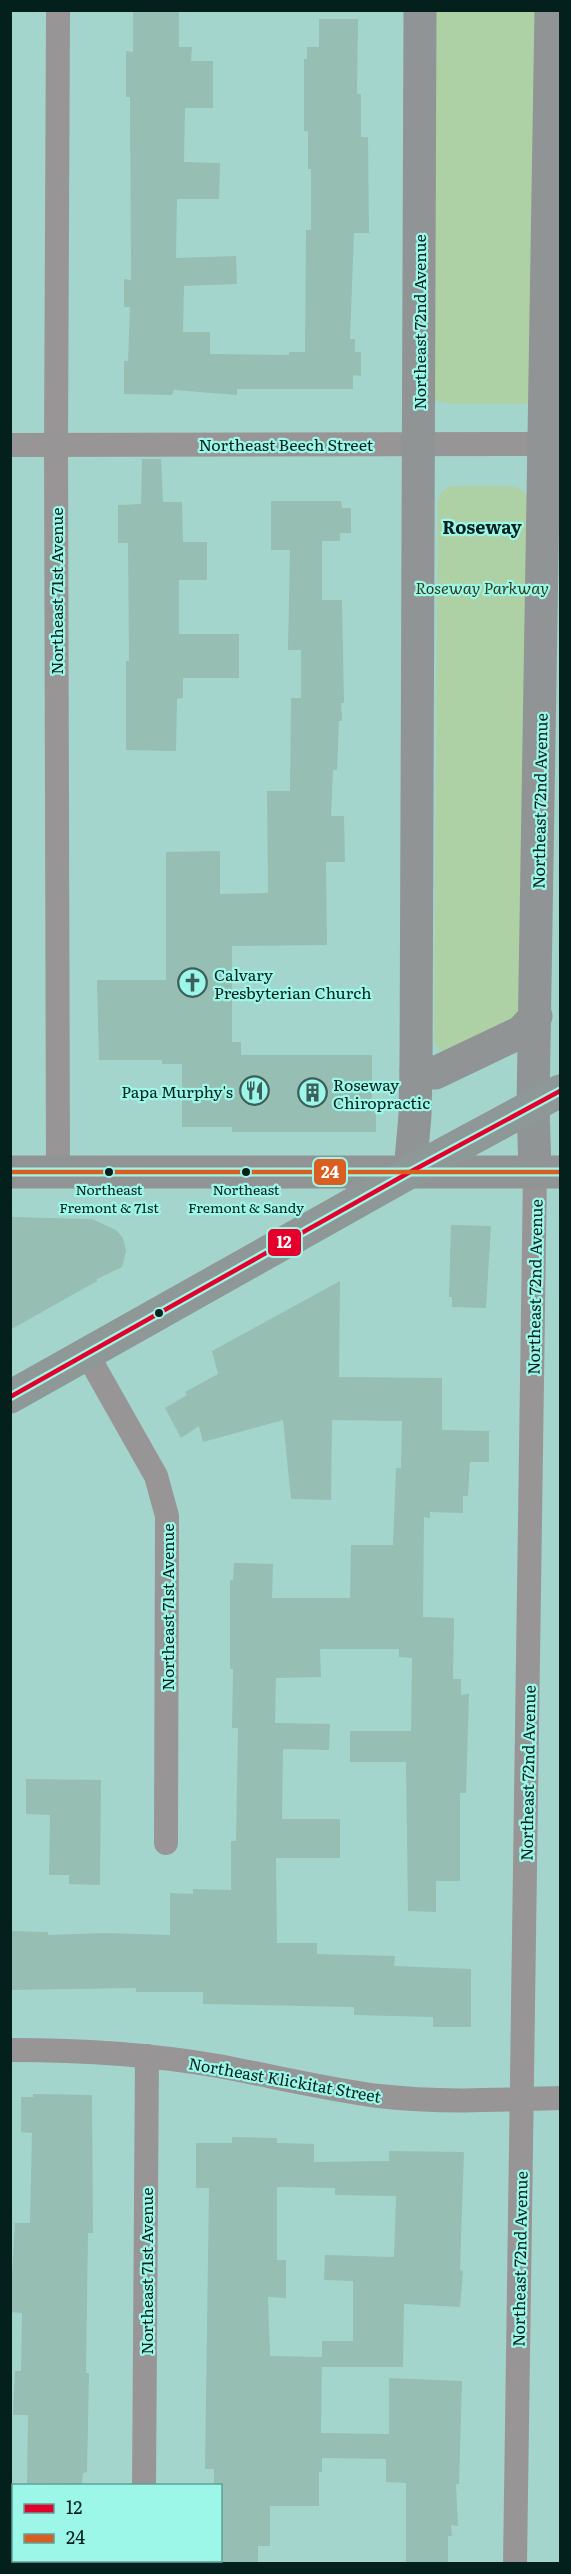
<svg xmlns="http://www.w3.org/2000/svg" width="571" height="2574" font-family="Literata,serif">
	<rect width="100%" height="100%" fill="#a4d5cd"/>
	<g fill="#aed0a5">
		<path d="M432 11H544L531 402 526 404H451L434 400Z"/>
		<path d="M452 486H511L523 490 527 497 520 1006 515 1017 444 1052 436 1046 434 1037 438 501 442 491Z"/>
	</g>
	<g fill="#96beb3">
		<path d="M133 10H179V47H192L191 61H213V108H185L184 162 220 163 219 199H177L176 258 236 256 237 284 184 286 183 332H210V354L289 355V352H305L306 230H311V169H308V131H304V59H307V47H319V19H358L357 94H361V137H368L369 233H354L350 339H355V352H361V376L353 375V389H237V395L174 390 172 395 124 394V361H128L130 307H124V279L131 280 130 97H126V51L133 52Z"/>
		<path d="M142 459H161L163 502H182L183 542H207V580H179V634H239V678H183V698L177 699 176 751 126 750V661H129L128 543H118V505L141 504Z"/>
		<path d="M271 501H341L342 508H351V533H340V541H322V600H342L344 703H341L342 721H339L337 770H333L331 816H344L345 862H326L327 945 232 946V1042H241V1055H372V1107H376V1132H232V1127H182V1064H162V1060H99L97 980H166V852L220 851V894L268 893 267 791H290L291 698H301V650H288L290 550H271Z"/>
		<path d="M10 1217 92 1219 116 1230 123 1238 126 1251 122 1267 97 1279V1281L10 1330Z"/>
		<path d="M451 1225 491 1226 486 1308 452 1307V1297H449Z"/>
		<path d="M340 1281 339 1377 442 1378V1430L489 1431V1462H470L468 1496H463V1513L430 1512V1518L424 1517 423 1617 454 1618 453 1679H461V1695L469 1694 466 1793H460V1881H436V1912L408 1911 406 1762H350V1731H411L412 1658 399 1657V1649H320L321 1677 276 1678 275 1723 330 1724 329 1750 283 1749 282 1819H340V1858H276L277 1943H317V1954L395 1956 394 1966 471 1969V2027H433V2017L354 2015V2007L203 2004V1992H136V1988L10 1990V1931L48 1932V1935L104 1933 170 1935V1893L193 1894V1889L231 1890V1841H236L238 1728H232L233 1669H230V1580H233L234 1563 273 1564 272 1598H350L351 1545H393L396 1468H401L402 1421 332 1420 331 1500 291 1499 283 1420 203 1442 199 1426 181 1438 165 1408 187 1395 185 1392 218 1374 212 1351Z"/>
		<path d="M26 1779 101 1780 100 1885 69 1884V1875H49L50 1815 26 1814Z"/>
		<path d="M33 2094 92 2095 93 2233H88L86 2373H89L87 2472 83 2473 82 2484 27 2483 28 2415H13L15 2371H21L22 2313 10 2312 15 2223H30L32 2133 21 2132V2097H33Z"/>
		<path d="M232 2137 277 2138V2143L314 2144V2162L389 2161V2151L464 2152 460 2270 463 2271 460 2307 404 2304 403 2367H322V2341H353V2281L324 2280 325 2255 394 2257 396 2196 335 2195V2188L277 2187V2260H286V2298L268 2297 270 2356 322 2357 321 2433 389 2434V2378L462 2381 459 2484H456L458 2526 451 2525 452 2536H448V2564H406V2483L386 2482V2459L322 2458V2472H319V2506H270V2546H258V2564H220V2486H214V2469H205L209 2188H196V2143H232Z"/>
	</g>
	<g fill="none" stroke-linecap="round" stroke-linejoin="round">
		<g stroke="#989597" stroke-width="24">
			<path d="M58 10 56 445 58 1172"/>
			<path d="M10 445 560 444"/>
			<path d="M87 1354 156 1476 167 1516 166 1843"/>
			<path d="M10 2050C80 2050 150 2054 218 2066 272 2076 325 2089 379 2096 439 2103 500 2100 560 2098"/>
			<path d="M144 2486 147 2056"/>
			<path d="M144 2564V2560"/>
			<path d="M515 2564 535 1172"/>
		</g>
		<g stroke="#909494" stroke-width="33">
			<path d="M416 1069 435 1073 521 1032 536 1016"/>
			<path d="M10 1172H560"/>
			<path d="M410 1172 415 1115 416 1069 420 10"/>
			<path d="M535 1172 533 1106 551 10"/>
		</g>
		<path stroke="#8e9896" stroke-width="33" d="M10 1397 410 1172 560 1091"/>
		<defs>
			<path id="bus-1" d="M10 1397 410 1172 560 1091"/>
			<path id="bus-2" d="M10 1172H560"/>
		</defs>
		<use href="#bus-1" stroke="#9df7e8" stroke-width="9"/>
		<use href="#bus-2" stroke="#9df7e8" stroke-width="9"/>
		<use href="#bus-1" stroke="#e4002b" stroke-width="4.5"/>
		<use href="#bus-2" stroke="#da5e21" stroke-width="4.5"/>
	</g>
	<defs>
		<symbol id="church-ring" viewBox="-11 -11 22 22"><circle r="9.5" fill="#9df7e8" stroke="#3b5f5a" stroke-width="1.5"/><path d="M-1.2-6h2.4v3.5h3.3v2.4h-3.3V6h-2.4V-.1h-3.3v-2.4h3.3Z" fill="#3b5f5a"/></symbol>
		<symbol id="restaurant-ring" viewBox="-11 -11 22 22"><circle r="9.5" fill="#9df7e8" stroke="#3b5f5a" stroke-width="1.5"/><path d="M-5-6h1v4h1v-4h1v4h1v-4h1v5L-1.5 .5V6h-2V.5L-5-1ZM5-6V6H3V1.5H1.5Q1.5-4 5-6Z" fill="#3b5f5a"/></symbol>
		<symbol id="building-ring" viewBox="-11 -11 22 22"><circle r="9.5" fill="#9df7e8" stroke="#3b5f5a" stroke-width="1.5"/><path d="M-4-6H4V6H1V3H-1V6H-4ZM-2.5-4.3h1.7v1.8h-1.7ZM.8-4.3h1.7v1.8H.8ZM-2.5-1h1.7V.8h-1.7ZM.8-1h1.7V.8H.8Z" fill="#3b5f5a"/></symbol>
	</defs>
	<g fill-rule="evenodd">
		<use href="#church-ring" x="176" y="966" width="33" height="33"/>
		<use href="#restaurant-ring" x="238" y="1074" width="33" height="33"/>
		<use href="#building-ring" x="296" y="1076" width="33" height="33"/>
	</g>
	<g fill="#03201c" stroke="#9df7e8" stroke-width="2">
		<circle cx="109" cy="1172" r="5"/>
		<circle cx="246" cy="1172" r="5"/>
		<circle cx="159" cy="1313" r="5"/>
	</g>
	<g text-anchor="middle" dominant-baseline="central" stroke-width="4.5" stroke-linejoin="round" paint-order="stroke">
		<g font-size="14" fill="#03201c" stroke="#9df7e8">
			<text x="109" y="1189">Northeast<tspan x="109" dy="18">Fremont &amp; 71st</tspan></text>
			<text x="246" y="1189">Northeast<tspan x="246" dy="18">Fremont &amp; Sandy</tspan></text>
		</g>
		<g font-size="16" fill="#03201c" stroke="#9df7e8">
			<text transform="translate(419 322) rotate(-90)">Northeast 72nd Avenue</text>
			<text x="286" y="444">Northeast Beech Street</text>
			<text transform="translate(56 591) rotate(-90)">Northeast 71st Avenue</text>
			<text transform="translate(539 801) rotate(-89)">Northeast 72nd Avenue</text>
			<text transform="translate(534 1287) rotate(-89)">Northeast 72nd Avenue</text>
			<text transform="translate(167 1607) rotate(-90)">Northeast 71st Avenue</text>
			<text transform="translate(527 1773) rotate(-89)">Northeast 72nd Avenue</text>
			<text transform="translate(285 2079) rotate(10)">Northeast Klickitat Street</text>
			<text transform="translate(519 2259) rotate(-89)">Northeast 72nd Avenue</text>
			<text transform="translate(146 2271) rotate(-90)">Northeast 71st Avenue</text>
		</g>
		<g font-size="16" font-style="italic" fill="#323c19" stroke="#9df7e8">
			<text x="482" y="587">Roseway Parkway</text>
		</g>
		<g font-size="16" fill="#03201c" stroke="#9df7e8" text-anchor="start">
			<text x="214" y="974">Calvary<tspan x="214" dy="18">Presbyterian Church</tspan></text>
			<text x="333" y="1084">Roseway<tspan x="333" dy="18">Chiropractic</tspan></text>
			<text x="233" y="1091" text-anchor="end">Papa Murphy's</text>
		</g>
		<g font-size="18" font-weight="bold" fill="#03201c" stroke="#9df7e8">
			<text x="482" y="526">Roseway</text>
		</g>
	</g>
	<g stroke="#9df7e8" stroke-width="2">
		<rect x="313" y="1158" width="34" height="28" rx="6" fill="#da5e21"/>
		<rect x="267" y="1228" width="35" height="29" rx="6" fill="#e4002b"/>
	</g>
	<g font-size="16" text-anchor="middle" font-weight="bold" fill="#fff">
		<text x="330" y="1178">24</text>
		<text x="284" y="1248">12</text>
	</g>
	<rect width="571" height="2574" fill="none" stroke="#03201c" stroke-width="24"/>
	<rect x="12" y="2484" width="210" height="78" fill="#9df7e8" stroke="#5fa196" stroke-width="1.5"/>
	<rect x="24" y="2504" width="30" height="9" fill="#e4002b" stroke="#5fa196" stroke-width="1.5"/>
	<text x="66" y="2514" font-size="18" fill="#03201c">12</text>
	<rect x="24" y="2534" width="30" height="9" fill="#da5e21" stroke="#5fa196" stroke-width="1.5"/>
	<text x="66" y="2544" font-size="18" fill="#03201c">24</text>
</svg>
